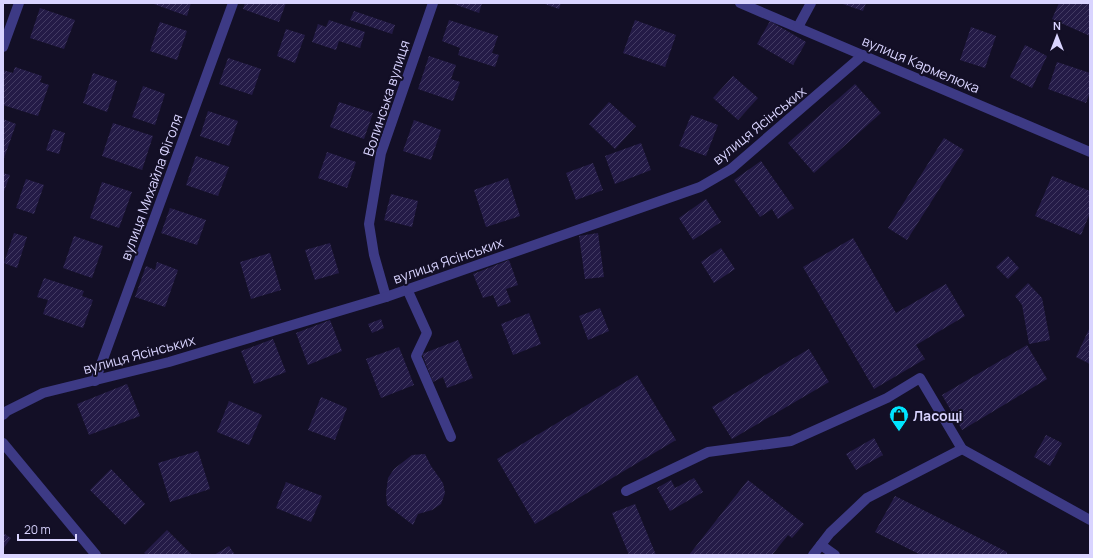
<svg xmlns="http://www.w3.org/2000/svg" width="1093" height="558" font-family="Manrope,sans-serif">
	<defs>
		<pattern id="building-hatch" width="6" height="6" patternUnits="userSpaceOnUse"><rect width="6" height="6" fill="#241b47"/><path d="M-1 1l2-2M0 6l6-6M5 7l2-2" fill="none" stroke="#433b63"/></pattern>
	</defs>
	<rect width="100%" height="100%" fill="#130f26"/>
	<g fill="url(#building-hatch)">
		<path d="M151 3H191L187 16Z"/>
		<path d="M245 3H286L279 22 243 9Z"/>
		<path d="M454 3H482L479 13 454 4Z"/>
		<path d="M542 3H561L559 9Z"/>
		<path d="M840 3H866L863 11Z"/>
		<path d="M1059 3H1090V36L1052 19Z"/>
		<path d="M40 8 75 20 64 49 30 38Z"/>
		<path d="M354 11 395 25 392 34 350 20Z"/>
		<path d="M329 20 365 32 360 48 339 41 336 50 312 42 318 24 326 27Z"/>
		<path d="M449 20 498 36 492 53 499 55 495 67 458 55 460 48 442 41Z"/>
		<path d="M635 20 676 35 665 67 623 53Z"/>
		<path d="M770 21 806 42 793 65 757 44Z"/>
		<path d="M160 22 187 31 177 60 150 51Z"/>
		<path d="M971 27 996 36 985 68 960 60Z"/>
		<path d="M286 29 305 35 295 63 277 56Z"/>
		<path d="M1025 45 1047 56 1032 88 1010 77Z"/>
		<path d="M429 56 456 65 451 79 460 82 453 101 418 89Z"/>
		<path d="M228 58 261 69 252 95 219 84Z"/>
		<path d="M1057 62 1090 73V92L1086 103 1048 89Z"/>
		<path d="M15 67 42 76 40 82 49 85 38 116 3 105V70L13 73Z"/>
		<path d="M93 73 117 81 107 112 83 103Z"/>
		<path d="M733 76 758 98 738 120 713 98Z"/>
		<path d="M855 84 881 113 814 173 788 143Z"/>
		<path d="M143 86 165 94 155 125 132 117Z"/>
		<path d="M339 102 373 113 364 139 330 127Z"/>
		<path d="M609 102 636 126 615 149 589 124Z"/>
		<path d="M208 111 238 121 229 146 200 136Z"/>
		<path d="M691 115 718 125 706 156 679 146Z"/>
		<path d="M3 119 16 124 3 161Z"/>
		<path d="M414 120 441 130 431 160 403 151Z"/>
		<path d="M113 123 153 136 142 170 102 156Z"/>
		<path d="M53 129 65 133 59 154 46 150Z"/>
		<path d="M944 138 964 150 907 240 888 228Z"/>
		<path d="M641 143 651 170 615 184 605 156Z"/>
		<path d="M327 152 356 162 347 188 318 178Z"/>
		<path d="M196 156 229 167 218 196 186 185Z"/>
		<path d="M761 161 794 208 778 219 772 209 760 217 734 180Z"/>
		<path d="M593 163 603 190 576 200 566 173Z"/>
		<path d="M3 173 10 175 3 194Z"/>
		<path d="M1052 176 1090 191V213L1081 235 1035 216Z"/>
		<path d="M508 178 520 216 486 227 474 190Z"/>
		<path d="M26 179 44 185 34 214 16 208Z"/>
		<path d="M102 182 132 192 119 228 90 218Z"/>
		<path d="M391 194 418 201 412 227 384 220Z"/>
		<path d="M706 199 721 222 693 240 679 218Z"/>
		<path d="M170 208 206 220 197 245 161 233Z"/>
		<path d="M14 233 27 237 17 268 4 263Z"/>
		<path d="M598 233 604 277 585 279 579 236Z"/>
		<path d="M74 236 103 246 92 278 63 268Z"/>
		<path d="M853 238 896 313 946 284 965 316 916 345 925 359 874 389 803 267Z"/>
		<path d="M330 243 339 273 315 280 305 250Z"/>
		<path d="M721 248 735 269 714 283 701 262Z"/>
		<path d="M270 253 281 290 251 299 240 262Z"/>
		<path d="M1008 256 1019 268 1008 279 996 267Z"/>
		<path d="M509 260 518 285 506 289 511 302 498 307 493 295 483 298 473 274Z"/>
		<path d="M157 262 178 270 165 307 135 297 146 266 155 270Z"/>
		<path d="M44 278 84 291 82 296 93 300 83 328 43 314 48 300 37 297Z"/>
		<path d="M1028 283 1042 298 1050 340 1029 344 1022 305 1015 296Z"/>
		<path d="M600 308 609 331 588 340 579 316Z"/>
		<path d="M529 313 541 344 513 355 501 324Z"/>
		<path d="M381 319 384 328 372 333 368 324Z"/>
		<path d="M330 320 342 351 308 365 296 333Z"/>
		<path d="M1090 327V364L1076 357Z"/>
		<path d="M273 339 286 372 254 384 241 351Z"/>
		<path d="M458 340 473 378 447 388 443 377 433 382 422 354Z"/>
		<path d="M1027 345 1047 379 962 430 942 395Z"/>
		<path d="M399 347 414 385 381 398 366 359Z"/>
		<path d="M809 349 829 382 732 439 712 407Z"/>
		<path d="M637 375 676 440 535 524 497 459Z"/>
		<path d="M127 384 140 416 89 435 77 404Z"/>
		<path d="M321 397 347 408 335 440 308 430Z"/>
		<path d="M229 401 262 415 249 445 217 432Z"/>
		<path d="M1046 435 1062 443 1050 466 1034 457Z"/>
		<path d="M874 438 883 455 856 470 846 454Z"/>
		<path d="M198 451 210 489 170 502 158 463Z"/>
		<path d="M425 454 431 466 443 483 445 493 441 504 432 510 418 514 413 525 387 505 386 494 388 478 394 469 412 455Z"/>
		<path d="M111 469 145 504 125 525 90 490Z"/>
		<path d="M694 478 703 492 670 511 657 488 671 480 675 488Z"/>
		<path d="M748 480 804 524 792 538 788 535 772 555H689Z"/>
		<path d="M286 482 322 496 311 522 276 508Z"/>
		<path d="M895 496 1007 552V555H921L875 532Z"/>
		<path d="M635 504 656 555H629L612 513Z"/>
		<path d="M167 530 191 554 190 555H147L144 553Z"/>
		<path d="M3 533 11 538 3 549Z"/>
		<path d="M229 546 235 555H214Z"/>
	</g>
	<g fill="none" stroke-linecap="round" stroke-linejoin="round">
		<g stroke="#3d3a85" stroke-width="10">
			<path d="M740 3 1090 152"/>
			<path d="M798 27 811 3"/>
			<path d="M3 47 19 3"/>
			<path d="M407 289 427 333 416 356 451 437"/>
			<path d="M386 297 374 255 369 224 381 153 433 3"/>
			<path d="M95 381 233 3"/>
			<path d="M3 415 7 411 43 393 169 362 386 297 700 187 731 169 863 55"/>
			<path d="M3 443 96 555"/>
			<path d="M626 491 708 452 791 441 887 398 920 378 962 449 1090 520"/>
			<path d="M821 545 835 555"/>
			<path d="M813 555 830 533 867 498 962 449"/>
		</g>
	</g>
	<defs>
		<symbol id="shop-pin" viewBox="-11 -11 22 30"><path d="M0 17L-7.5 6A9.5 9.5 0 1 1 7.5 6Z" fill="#00e5ff" stroke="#130f26"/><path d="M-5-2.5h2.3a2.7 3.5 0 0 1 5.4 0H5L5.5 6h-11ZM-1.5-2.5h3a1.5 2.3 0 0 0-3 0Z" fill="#111"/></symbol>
	</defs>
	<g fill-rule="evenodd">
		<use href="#shop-pin" x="888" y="404" width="22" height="30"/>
	</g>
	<g text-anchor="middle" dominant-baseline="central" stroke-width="4" stroke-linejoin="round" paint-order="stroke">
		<g font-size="14" fill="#d9d4ff" stroke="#130f26">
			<text transform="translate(921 64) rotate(23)">вулиця Кармелюка</text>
			<text transform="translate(386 98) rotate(-72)">Волинська вулиця</text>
			<text transform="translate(759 125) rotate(-39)">вулиця Ясінських</text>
			<text transform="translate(151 187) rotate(-70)">вулиця Михайла Фіголя</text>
			<text transform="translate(448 260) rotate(-19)">вулиця Ясінських</text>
			<text transform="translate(139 354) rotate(-15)">вулиця Ясінських</text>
		</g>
		<g font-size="14" font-weight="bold" fill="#d9d4ff" stroke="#130f26" text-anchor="start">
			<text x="913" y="415">Ласощі</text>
		</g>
	</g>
	<rect width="1093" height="558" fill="none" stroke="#d9d4ff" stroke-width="8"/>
	<g transform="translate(1057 36)" stroke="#130f26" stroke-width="3" paint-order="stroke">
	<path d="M0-3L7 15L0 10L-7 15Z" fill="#d9d4ff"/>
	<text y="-6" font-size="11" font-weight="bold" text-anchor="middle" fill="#d9d4ff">N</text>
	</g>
	<path d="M18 534v6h58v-6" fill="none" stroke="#d9d4ff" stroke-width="2"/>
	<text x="24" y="534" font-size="12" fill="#d9d4ff" stroke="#130f26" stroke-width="3" paint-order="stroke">20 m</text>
</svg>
